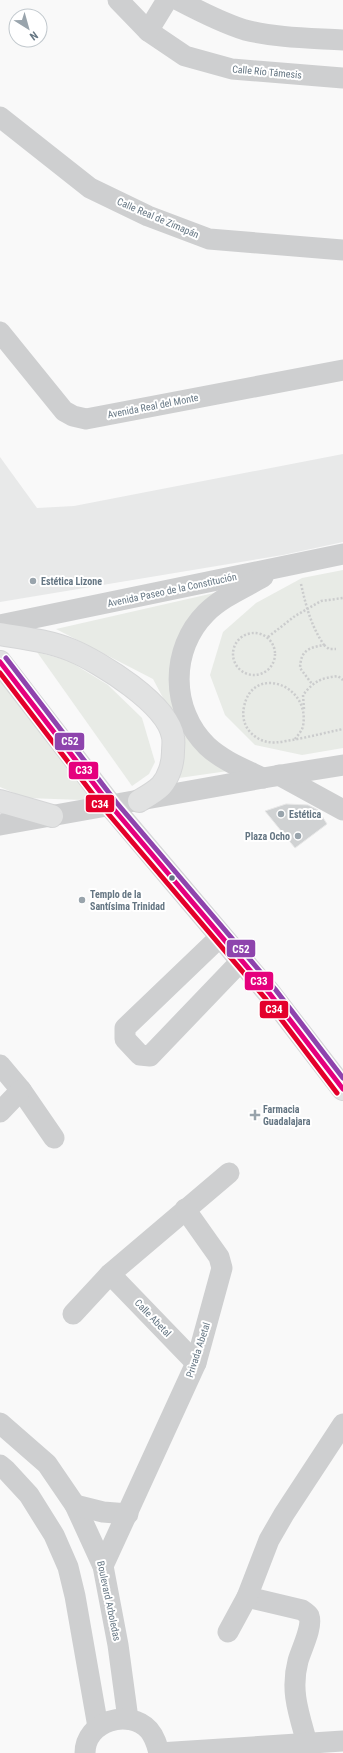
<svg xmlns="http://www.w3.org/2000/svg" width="343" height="1753" font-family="'Roboto Condensed',sans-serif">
	<rect width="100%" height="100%" fill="#f9f9f9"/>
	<path fill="#e8e9e9" d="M343 454V542L283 555 0 602V457L37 508 74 506Z"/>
	<g fill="#e8ebe6">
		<path d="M343 570V748L302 755 255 745 225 715 210 675 223 632 256 603 302 578Z"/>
		<path d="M214 593 171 681 228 771 179 778 185 739 153 679 56 629Z"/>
		<path d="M37 652 69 661 108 685 142 718 155 762 149 774 132 786Z"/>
		<path d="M0 679 92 799 83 800 26 798 0 787Z"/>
	</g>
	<path fill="#d0d2d3" stroke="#e8e8e8" d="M286 804 308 805 318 810 327 824 295 848 265 811Z"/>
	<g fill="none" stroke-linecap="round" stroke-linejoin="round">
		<defs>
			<g id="major">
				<path d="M0 634C24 638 49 641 71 650 100 662 168 704 173 737 174 742 173 747 173 752 173 763 169 777 161 786 155 792 146 797 139 801"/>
				<path d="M0 662 111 806 270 994 343 1089"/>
				<path d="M0 801 52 816"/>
			</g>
		</defs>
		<use href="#major" stroke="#d5d6d7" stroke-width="24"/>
		<g stroke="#cbcccd" stroke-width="2.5" stroke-dasharray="2 2" stroke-linecap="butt">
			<path d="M301 584C306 606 311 626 324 645 307 648 301 651 300 668L312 684"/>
			<circle cx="254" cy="654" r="21"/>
			<path d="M268 637 295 616 321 601 343 598"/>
			<path d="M324 645 329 649H336"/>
			<path d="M304 709 303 695C314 681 321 678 338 676L343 680"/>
			<path d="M295 739C298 735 302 731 303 726 311 684 252 664 244 707 242 716 244 725 250 732 261 743 271 744 286 741 305 738 324 733 343 729"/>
		</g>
		<g stroke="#cecfd0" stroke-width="21">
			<path d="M118 0 148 31 185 56 232 69 343 78"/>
			<path d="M178 0C199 11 222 23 245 30 277 38 311 38 343 40"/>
			<path d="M148 31 167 0"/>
			<path d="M0 117 90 188 148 216 209 239 343 250"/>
			<path d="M0 332 64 411 73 416 86 419 343 370"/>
			<path d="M0 625 343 554"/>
			<path d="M279 775 343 810"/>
			<path d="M263 778C244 769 223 761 207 746 170 710 170 649 206 613 222 597 244 588 263 577"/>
			<path d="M0 825 263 778 343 765"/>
			<path d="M221 936 125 1028V1039L140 1055 150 1056 242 960"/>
			<path d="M0 1065 21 1090 54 1138"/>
			<path d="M0 1112 21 1090"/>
			<path d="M110 1274 196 1363"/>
			<path d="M73 1314 110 1274 229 1173"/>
			<path d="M0 1423 47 1464 75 1505 103 1566 118 1645 128 1719"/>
			<path d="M0 1465 6 1470 29 1495 54 1535 68 1567 75 1596 98 1727"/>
			<path d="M75 1505 103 1512 128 1514"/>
			<path d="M103 1566 196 1363 222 1268 219 1257 185 1209"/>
			<path d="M247 1597 302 1610C305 1612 308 1614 309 1616 313 1627 301 1650 298 1661 290 1691 299 1714 307 1743"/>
			<path d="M228 1632 247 1597 269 1540 284 1514 343 1424"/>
			<path d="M85 1753C85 1721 129 1708 149 1730 155 1737 157 1745 159 1753"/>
			<path d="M159 1753 343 1741"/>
		</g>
		<use href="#major" stroke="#e1e2e2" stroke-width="22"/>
		<defs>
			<path id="bus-1" d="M0 662 111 806 270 994 343 1089"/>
			<path id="bus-2" d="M0 673 105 810 265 998 337 1093"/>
			<path id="bus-3" d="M6 658 116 802 275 989 343 1078"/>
		</defs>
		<use href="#bus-1" stroke="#fff" stroke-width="8"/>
		<use href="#bus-2" stroke="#fff" stroke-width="8"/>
		<use href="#bus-3" stroke="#fff" stroke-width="8"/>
		<use href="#bus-1" stroke="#e5007d" stroke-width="5"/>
		<use href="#bus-2" stroke="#e4002b" stroke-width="5"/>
		<use href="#bus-3" stroke="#8e44ad" stroke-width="5"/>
	</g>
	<g fill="#99a4ac" stroke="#fff" stroke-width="1.5">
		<circle cx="33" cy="581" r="4"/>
		<circle cx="281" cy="814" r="4"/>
		<circle cx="298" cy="836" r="4"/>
		<circle cx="82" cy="900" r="4"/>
		<path d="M253 1109h4v4h4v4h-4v4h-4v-4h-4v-4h4z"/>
	</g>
	<circle fill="#657683" stroke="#fff" stroke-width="1.5" cx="172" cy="878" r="3.5"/>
	<g text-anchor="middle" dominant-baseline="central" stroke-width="4" stroke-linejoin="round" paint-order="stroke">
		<g font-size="10" fill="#657683" stroke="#fff">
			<text transform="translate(267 72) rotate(5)">Calle Río Támesis</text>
			<text transform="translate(158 218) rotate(23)">Calle Real de Zimapán</text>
			<text transform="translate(153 406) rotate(-11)">Avenida Real del Monte</text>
			<text transform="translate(172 590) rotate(-12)">Avenida Paseo de la Constitución</text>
			<text transform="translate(153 1318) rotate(46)">Calle Abetal</text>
			<text transform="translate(198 1350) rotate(-72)">Privada Abetal</text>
			<text transform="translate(109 1601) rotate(78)">Boulevard Arboledas</text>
		</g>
		<g font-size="10" font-weight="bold" fill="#657683" stroke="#fff" text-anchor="start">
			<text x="41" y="581">Estética Lizone</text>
			<text x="289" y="814">Estética</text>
			<text x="290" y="836" text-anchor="end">Plaza Ocho</text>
			<text x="90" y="894">Templo de la<tspan x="90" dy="12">Santísima Trinidad</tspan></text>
			<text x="263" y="1109">Farmacia<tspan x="263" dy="12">Guadalajara</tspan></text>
		</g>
	</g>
	<g stroke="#fff" stroke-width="1.5">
		<rect x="54" y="732" width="31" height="19" rx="4" fill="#8e44ad"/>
		<rect x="68" y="761" width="31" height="19" rx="4" fill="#e5007d"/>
		<rect x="85" y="794" width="30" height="19" rx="4" fill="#e4002b"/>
		<rect x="226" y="939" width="30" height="19" rx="4" fill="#8e44ad"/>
		<rect x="244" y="971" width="30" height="20" rx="4" fill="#e5007d"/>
		<rect x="259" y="1000" width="30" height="19" rx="4" fill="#e4002b"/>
	</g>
	<g font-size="11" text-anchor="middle" font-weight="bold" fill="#fff">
		<text x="70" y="745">C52</text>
		<text x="84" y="774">C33</text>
		<text x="100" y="808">C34</text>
		<text x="241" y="953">C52</text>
		<text x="259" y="985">C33</text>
		<text x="274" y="1013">C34</text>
	</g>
	<g transform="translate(28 28) rotate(143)"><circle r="19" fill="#ffffff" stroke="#c1c8cd"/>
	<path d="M0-3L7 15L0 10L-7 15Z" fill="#99a4ac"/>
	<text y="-6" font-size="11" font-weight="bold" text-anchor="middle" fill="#657683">N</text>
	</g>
</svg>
